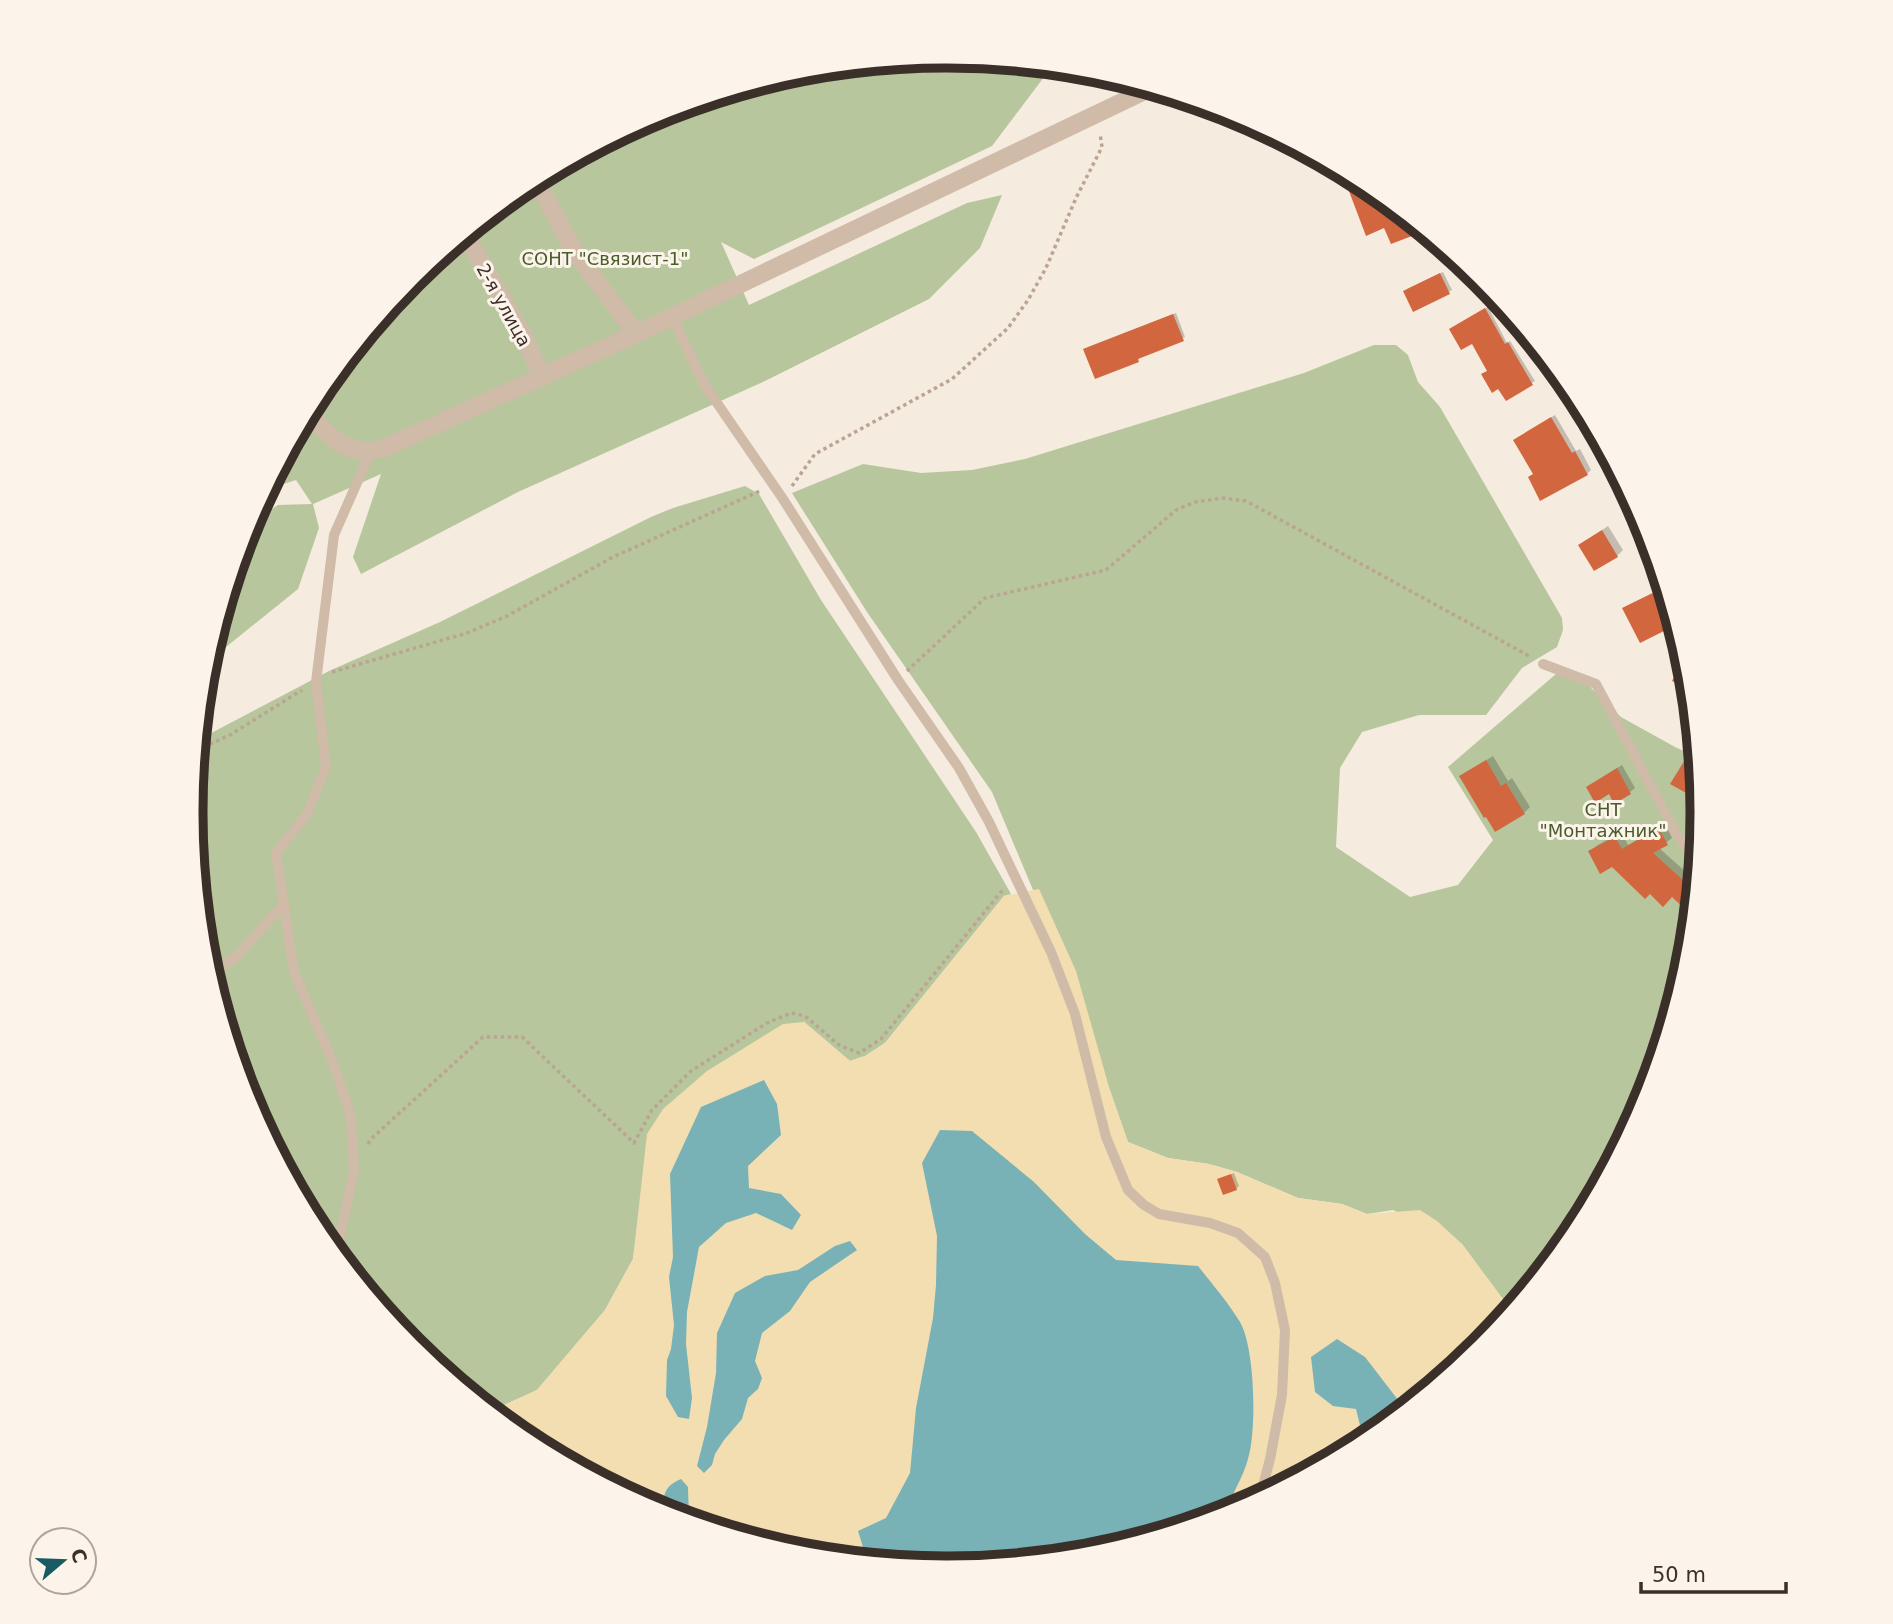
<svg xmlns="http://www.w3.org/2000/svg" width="1893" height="1624" font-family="'DejaVu Sans',sans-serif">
	<rect width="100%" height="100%" fill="#f5ebde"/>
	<g fill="#b7c69c">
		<path d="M947 56 1048 66 1047 73 992 146 754 259 721 242 749 305 967 203 1002 195 980 248 929 299 765 381 518 492 361 574 353 557 381 474 313 504 319 528 298 589 226 647 208 655 247 525 278 505 312 504 296 480 265 490 318 392 412 277 527 183 658 113 799 70Z"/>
		<path d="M1374 345H1396L1408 355 1418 382 1440 407 1562 618 1563 630 1557 647 1522 668 1486 715H1419L1362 732 1340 768 1336 847 1410 897 1458 885 1493 840 1448 767 1556 674 1588 685 1621 717 1675 747 1697 757 1702 812 1688 960 1645 1102 1575 1232 1511 1310 1462 1244 1393 1210 1367 1214 1342 1204 1298 1198 1237 1172 1209 1164 1168 1158 1128 1142 1039 890H1033L992 792 867 612 792 493 863 464 921 473 972 470 1025 459 1304 373Z"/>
		<path d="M745 486 759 494 821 600 976 832 1011 894 1004 896 885 1043 865 1056 850 1061 804 1022 639 1217 633 1259 605 1310 537 1390 491 1411 412 1346 318 1232 248 1101 205 959 191 812 198 740 329 671 440 622 651 517 673 508Z"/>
	</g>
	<path fill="#f3deb1" d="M1039 889 1076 971 1109 1087 1128 1142 1168 1158 1209 1164 1237 1172 1298 1198 1342 1204 1367 1214 1420 1210 1437 1221 1462 1244 1511 1310 1481 1347 1366 1441 1235 1511 1094 1554 946 1568 799 1553 657 1510 526 1440 491 1411 537 1390 605 1310 633 1259 647 1134 663 1109 707 1071 783 1024 804 1022 850 1061 865 1056 885 1043 1004 896Z"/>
	<g fill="#79b2b6">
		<path d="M764 1080 777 1104 781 1135 748 1166 749 1188 781 1194 801 1215 792 1230 756 1213 726 1223 699 1247 687 1312 686 1344 692 1398 689 1419 678 1417 666 1396 667 1360 671 1349 674 1325 669 1277 673 1257 670 1174 701 1107Z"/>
		<path d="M940 1130 972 1131 1034 1182 1085 1234 1116 1260 1198 1266C1212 1284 1228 1302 1240 1322 1255 1348 1257 1430 1248 1459 1243 1478 1231 1495 1225 1514L1094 1554 946 1568 867 1560 858 1531 886 1518 910 1473 916 1408 933 1318 936 1285 937 1236 922 1163Z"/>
		<path d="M850 1241 857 1250 810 1282 790 1311 762 1333 755 1361 762 1378 758 1389 748 1398 742 1419 724 1440 715 1454 712 1465 704 1473 697 1466 707 1427 716 1373 717 1333 735 1293 765 1276 798 1270 835 1246Z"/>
		<path d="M1337 1339 1365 1357 1405 1409 1364 1442 1356 1409 1333 1406 1315 1392 1311 1357Z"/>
		<path d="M681 1479 688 1487 689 1520 663 1512C664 1494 663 1487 681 1479Z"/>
	</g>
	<g fill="#0003">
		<path d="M1443 272 1452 290 1414 310 1407 289Z"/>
		<path d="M1488 307 1507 343 1510 341 1535 381 1506 399 1472 341 1453 327Z"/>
		<path d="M1176 313 1185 337 1140 356 1138 361 1088 347Z"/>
		<path d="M1555 415 1576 451 1580 449 1591 470 1587 474 1515 440Z"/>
		<path d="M1608 526 1623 550 1617 556 1580 545Z"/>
		<path d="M1662 588 1676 624 1641 641 1627 606Z"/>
		<path d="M1493 756 1508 781 1512 778 1530 807 1524 813 1487 814 1461 776Z"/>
		<path d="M1622 765 1635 788 1630 792 1614 801 1609 792 1588 787Z"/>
		<path d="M1665 824 1672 838 1659 848 1696 881 1693 905 1688 910 1672 895 1650 891 1590 852 1596 846 1621 832 1628 845Z"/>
		<path d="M1234 1173 1239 1186 1236 1189 1219 1179Z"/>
	</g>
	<g fill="#d2663f">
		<path d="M1341 170 1367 184 1425 231 1391 244 1384 228 1366 236Z"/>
		<path d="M1440 273 1450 294 1413 312 1403 291Z"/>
		<path d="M1485 308 1505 344 1508 342 1533 385 1506 401 1498 389 1492 393 1481 374 1487 371 1472 344 1461 350 1449 329Z"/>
		<path d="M1173 314 1184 341 1138 359 1139 362 1095 379 1083 349Z"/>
		<path d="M1551 417 1572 453 1575 451 1588 475 1540 501 1528 477 1533 474 1513 440Z"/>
		<path d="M1602 530 1618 557 1594 571 1578 545Z"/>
		<path d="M1659 590 1676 625 1640 643 1622 608Z"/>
		<path d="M1685 655 1688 665 1690 690 1672 681Z"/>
		<path d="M1696 742 1699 775 1688 794 1670 784Z"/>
		<path d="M1486 760 1501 786 1506 783 1525 814 1495 832 1486 817 1484 818 1459 776Z"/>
		<path d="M1617 768 1631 794 1614 804 1609 794 1595 803 1586 787Z"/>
		<path d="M1658 828 1668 845 1653 853 1695 891 1692 916 1672 897 1663 907 1650 894 1645 899 1612 867 1600 874 1588 851 1615 837 1622 849Z"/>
		<path d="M1231 1174 1237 1190 1223 1195 1217 1179Z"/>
	</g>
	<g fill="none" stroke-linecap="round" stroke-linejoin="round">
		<g stroke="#bba492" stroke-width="3.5" stroke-dasharray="3.5 3.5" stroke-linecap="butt">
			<path d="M792 486 815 454 952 379 1008 328 1028 300 1046 268 1076 198 1102 147 1100 133"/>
			<path d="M907 671 985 598 1106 570 1176 510 1195 502 1223 498 1246 501 1531 657"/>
			<path d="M332 672 467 633 507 616 613 557 762 490"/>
			<path d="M197 750 230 735 302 690"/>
			<path d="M368 1144 371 1139 483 1037H522L634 1143 652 1110 691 1071 767 1023 791 1013 805 1016 839 1045 859 1053 881 1039 1001 892 1005 890"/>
		</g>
		<g stroke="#cfbba8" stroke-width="10">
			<path d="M672 317 704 384 783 499 898 680 959 768 989 822 1051 952 1075 1014 1106 1137 1128 1190 1144 1205 1159 1214 1210 1223 1238 1233 1265 1257 1275 1283 1285 1330 1282 1395 1270 1459 1260 1497"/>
			<path d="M1543 664 1596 684 1675 831 1697 863"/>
			<path d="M209 972 235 958 284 904"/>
			<path d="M336 1254 354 1171 351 1116 332 1060 294 972 276 853 307 814 326 767 316 682 334 535 371 451"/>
		</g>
		<g stroke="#cfbba8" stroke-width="18">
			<path d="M535 179 575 252 636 334"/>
			<path d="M465 234 525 339 542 377"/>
			<path d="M307 412C333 438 343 456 382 449L636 334 1151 88"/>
		</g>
	</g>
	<g text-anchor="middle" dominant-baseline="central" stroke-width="6" stroke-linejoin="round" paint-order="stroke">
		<g font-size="18" fill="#495c2a" stroke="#fcf4eb">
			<text x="605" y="258">СОНТ "Связист-1"</text>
			<text x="1603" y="809">СНТ<tspan x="1603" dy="21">"Монтажник"</tspan></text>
		</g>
		<g font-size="18" fill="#3b2f29" stroke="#fcf4eb">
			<text transform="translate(504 305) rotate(61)">2-я улица</text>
		</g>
	</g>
	<path d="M0 0H1893V1624H0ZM946 68H947A743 743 0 0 1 1690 811V813A743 743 0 0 1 947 1556H946A743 743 0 0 1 203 813V811A743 743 0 0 1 946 68Z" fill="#fcf4eb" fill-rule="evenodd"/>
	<path fill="none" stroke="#3b2f29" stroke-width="9" d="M946 68H947A743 743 0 0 1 1690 811V813A743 743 0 0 1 947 1556H946A743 743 0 0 1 203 813V811A743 743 0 0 1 946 68Z"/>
	<g transform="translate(63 1561) rotate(71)"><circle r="33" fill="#fcf4eb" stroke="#afa59d" stroke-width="2"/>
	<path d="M0-5L12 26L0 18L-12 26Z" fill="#195b62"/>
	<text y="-10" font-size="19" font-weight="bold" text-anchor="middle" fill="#3b2f29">С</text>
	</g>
	<path d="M1641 1582v10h145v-10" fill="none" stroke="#3b2f29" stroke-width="3.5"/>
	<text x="1652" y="1582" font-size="21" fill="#3b2f29" stroke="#fcf4eb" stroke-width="5" paint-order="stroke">50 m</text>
</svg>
